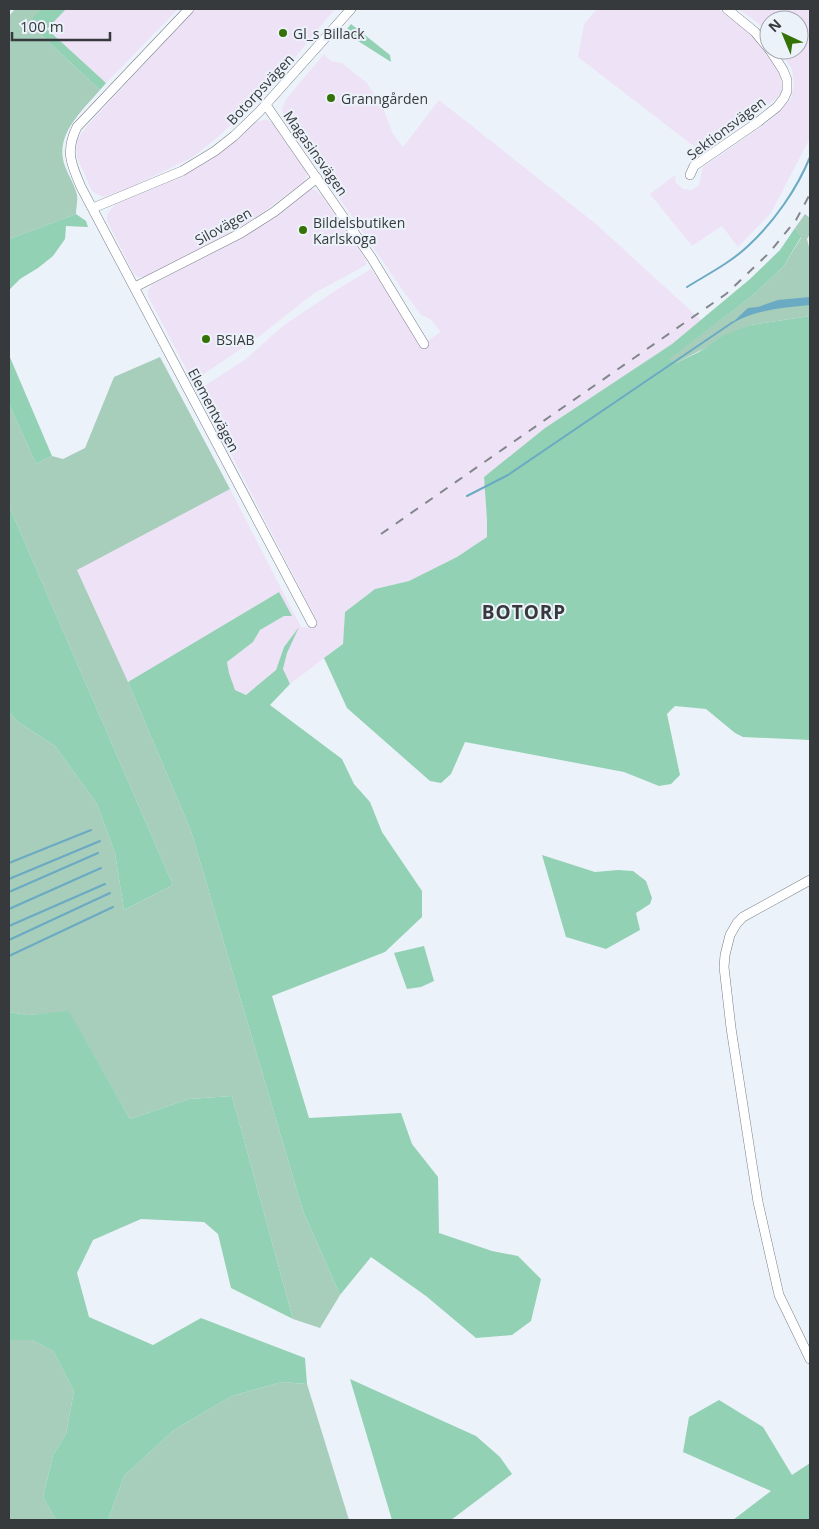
<svg xmlns="http://www.w3.org/2000/svg" width="819" height="1529" font-family="'Open Sans',sans-serif">
	<rect width="100%" height="100%" fill="#ecf2fa"/>
	<g fill="#eee2f7">
		<path d="M66 9H178L106 83 47 29Z"/>
		<path d="M195 9H332L334 10 293 60 250 107 219 136 193 157 127 189 104 197 96 194 92 191 77 157 76 141 87 126Z"/>
		<path d="M597 9H718L746 30 760 44 778 70 781 79 782 90 778 97 769 104 700 151 578 57 584 24Z"/>
		<path d="M739 9H809L810 138 771 213 738 247 722 226 692 246 650 194 675 175 676 183 683 189 692 190 699 185 703 167 771 120 791 99 794 83 792 69 779 50H799V20H769V37L759 24Z"/>
		<path d="M324 54 331 61 342 63 367 83 383 108 393 134 403 147 439 100 596 224 701 320 672 344 545 428 484 477 487 520V537L457 557 409 581 375 589 345 612 343 644 290 684 283 669 287 653 297 630 284 647 276 670 246 695 235 690 229 673 227 662 253 642 260 630 284 616 279 592 128 682 77 569 230 489 301 627 312 628 317 621 198 390 246 359 284 325 338 289 371 269 395 303 419 346 441 332 430 319 421 315 404 292 284 118 282 109 286 99Z"/>
		<path d="M267 119 273 124 305 170 307 175 305 181 254 219 192 254 145 277H138L134 274 107 221V215L111 209 116 204 167 183 198 167 220 153 256 122Z"/>
		<path d="M311 189 316 190 323 197 367 261 366 265 313 294 261 335 198 378H191L148 296V290L152 285 255 230Z"/>
	</g>
	<g fill="#a7cdbb">
		<path d="M15 9H41L29 24 100 90C84 109 58 131 63 159 65 171 74 182 77 195 78 200 76 208 76 214L9 239V16Z"/>
		<path d="M805 214 810 218V234L807 239 810 251V316L750 325 676 363 668 359 752 296 783 267 801 238 795 228Z"/>
		<path d="M160 357 230 489 77 570 128 682 191 831 303 1211 340 1295 320 1328 293 1319 232 1096 189 1099 130 1119 69 1012 28 1015 9 1012V712L18 722 55 746 97 804 115 853 124 910 173 885 9 506V404L36 464 52 456 63 459 85 448 114 377Z"/>
		<path d="M9 1340H32L53 1351 74 1391 66 1434 53 1455 43 1497 56 1520H9Z"/>
		<path d="M282 1382 307 1384 349 1520H108L124 1476 174 1430 232 1396Z"/>
	</g>
	<g fill="#93d1b4">
		<path d="M41 9H66L47 29 106 83 100 90 28 23Z"/>
		<path d="M351 24 390 55 391 62 358 41 347 29Z"/>
		<path d="M76 214 86 221 88 227 66 226 65 239 53 256 38 268 20 279 9 290V239Z"/>
		<path d="M795 228 801 237 783 267 752 296 669 359 676 363 699 352 723 336 750 325 810 316V740L743 737 735 733 706 709 675 706 667 714 680 775 671 784 659 786 624 772 465 742 451 774 441 783 430 781 347 708 324 658 343 644 345 612 375 589 409 581 457 557 487 537V520L484 477 545 428 672 344 750 279 780 250Z"/>
		<path d="M9 355 52 456 36 464 9 404Z"/>
		<path d="M9 506 173 885 124 910 115 853 97 804 55 746 18 722 9 712Z"/>
		<path d="M279 592 292 616H284L260 630 253 642 227 662 229 673 235 690 246 695 276 670 284 647 299 627 287 653 283 669 290 684 270 705 342 759 354 784 370 802 382 832 422 891V917L385 952 272 996 309 1118 401 1113 412 1144 438 1177 439 1233 492 1251 518 1256 541 1279 531 1321 512 1335 476 1338 426 1296 371 1257 340 1295 303 1211 191 831 128 682Z"/>
		<path d="M542 855 595 872 618 870 633 871 646 881 652 898 650 904 636 913 640 930 606 949 566 937Z"/>
		<path d="M424 946 434 981 421 987 407 989 394 953Z"/>
		<path d="M69 1011 130 1119 189 1099 232 1096 293 1319 231 1288 218 1234 204 1222 141 1219 93 1240 77 1273 89 1317 153 1345 201 1318 305 1358 307 1384 282 1382 232 1396 174 1430 124 1476 108 1520H56L43 1497 53 1455 66 1434 74 1391 53 1351 32 1340H9V1012L28 1015Z"/>
		<path d="M350 1379 476 1436 500 1457 512 1474 451 1520H392Z"/>
		<path d="M719 1400 763 1427 792 1475 810 1463V1520H733L771 1491 683 1452 689 1417Z"/>
	</g>
	<path fill="#6aaac3" d="M810 297V305C784 308 757 309 733 323V322L748 308 758 307 778 300Z"/>
	<g fill="none" stroke-linecap="round" stroke-linejoin="round">
		<g stroke="#6aaac3" stroke-width="2">
			<path d="M687 287C708 274 730 263 748 246 774 222 797 189 810 157"/>
			<path d="M467 496 508 475 733 322"/>
			<path d="M9 863 91 830"/>
			<path d="M9 879 100 841"/>
			<path d="M9 892 98 853"/>
			<path d="M9 909 101 868"/>
			<path d="M9 926 105 884"/>
			<path d="M9 940 110 893"/>
			<path d="M9 956 113 907"/>
		</g>
		<defs>
			<g id="minor">
				<path d="M189 9 77 127C65 151 71 164 81 187L312 623"/>
				<path d="M727 9 755 32 769 49"/>
				<path d="M266 105 371 257 424 344"/>
				<path d="M690 175 694 166 758 122 777 107 784 98 787 91V80L783 70 770 50"/>
				<path d="M93 208 182 171 215 151 234 136 259 112 351 9"/>
				<path d="M135 287 241 233 274 212 317 178"/>
				<path d="M810 880 743 917 737 923 730 935 725 955 724 967 731 1028 752 1164 758 1202 779 1295 810 1359"/>
			</g>
		</defs>
		<use href="#minor" stroke="#797e86" stroke-width="10"/>
		<use href="#minor" stroke="#fff" stroke-width="9"/>
		<path stroke="#83878c" stroke-width="2" stroke-dasharray="9 9" stroke-linecap="butt" d="M381 534 726 294 769 253 796 220 810 194"/>
	</g>
	<g fill="#357205" stroke="#ecf2fa" stroke-width="2">
		<circle cx="283" cy="33" r="5"/>
		<circle cx="331" cy="98" r="5"/>
		<circle cx="303" cy="230" r="5"/>
		<circle cx="206" cy="339" r="5"/>
	</g>
	<g text-anchor="middle" dominant-baseline="central" stroke-width="4" stroke-linejoin="round" paint-order="stroke">
		<g font-size="14" fill="#373a3d" stroke="#ecf2fa" text-anchor="start">
			<text x="293" y="33">Gl_s Billack</text>
			<text x="341" y="98">Granngården</text>
			<text x="313" y="222">Bildelsbutiken<tspan x="313" dy="16">Karlskoga</tspan></text>
			<text x="216" y="339">BSIAB</text>
		</g>
		<g font-size="14" fill="#373a3d" stroke="#ecf2fa">
			<text transform="translate(260 89) rotate(-47)">Botorpsvägen</text>
			<text transform="translate(726 128) rotate(-37)">Sektionsvägen</text>
			<text transform="translate(316 153) rotate(55)">Magasinsvägen</text>
			<text transform="translate(223 226) rotate(-29)">Silovägen</text>
			<text transform="translate(214 410) rotate(62)">Elementvägen</text>
		</g>
		<g font-size="19" font-weight="bold" letter-spacing="1" fill="#373a3d" stroke="#ecf2fa">
			<text x="524" y="612">BOTORP</text>
		</g>
	</g>
	<rect width="819" height="1529" fill="none" stroke="#373a3d" stroke-width="20"/>
	<g transform="translate(784 35) rotate(316)"><circle r="24" fill="#ecf2fa" stroke="#a4a8ae"/>
	<path d="M0-4L9 19L0 12L-9 19Z" fill="#357205"/>
	<text y="-8" font-size="14" font-weight="bold" text-anchor="middle" fill="#373a3d">N</text>
	</g>
	<path d="M12 32v8h98v-8" fill="none" stroke="#373a3d" stroke-width="2.5"/>
	<text x="20" y="32" font-size="15" fill="#373a3d" stroke="#ecf2fa" stroke-width="4" paint-order="stroke">100 m</text>
</svg>
